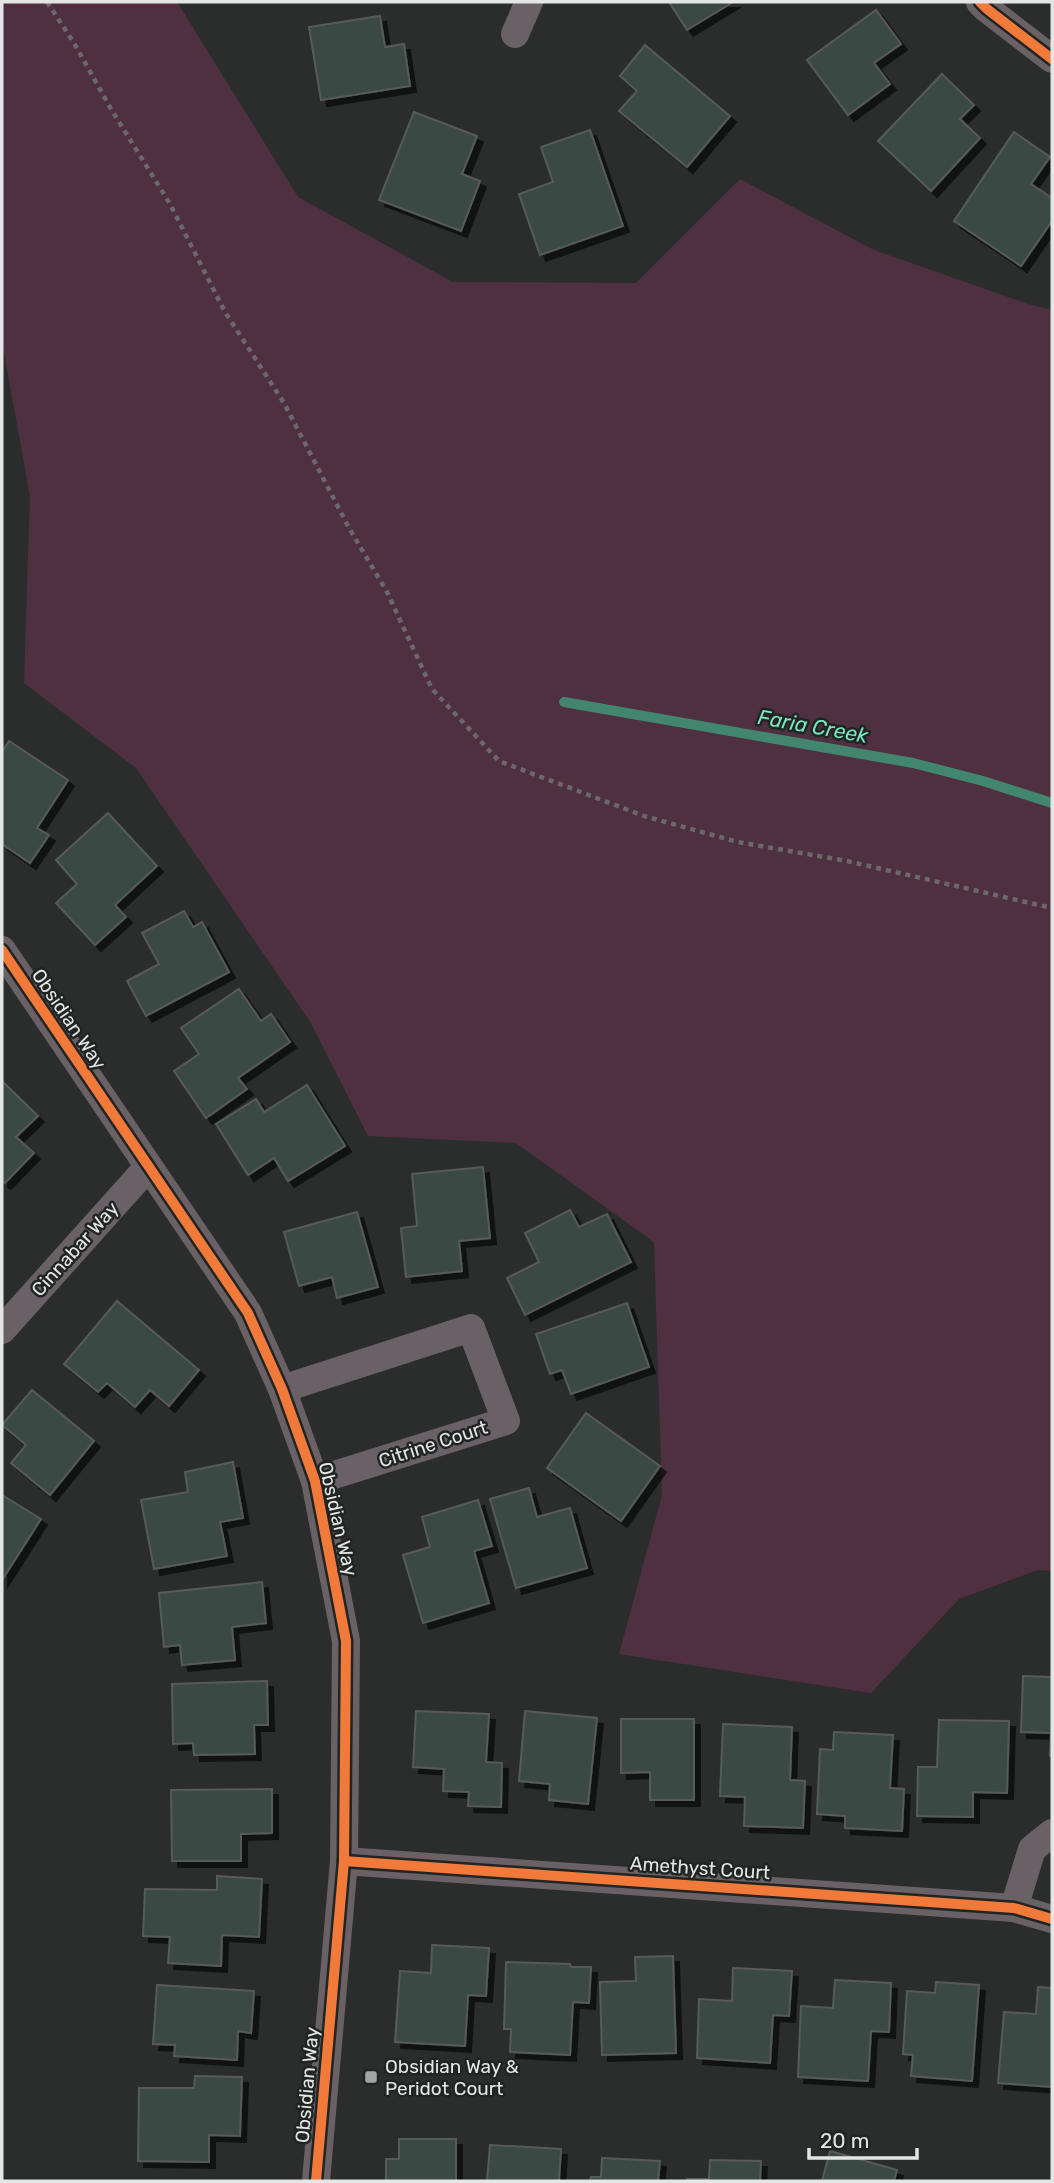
<svg xmlns="http://www.w3.org/2000/svg" width="1054" height="2183" font-family="Rubik,sans-serif">
	<defs>
		<filter id="shadow"><feDropShadow dx="6" dy="6" stdDeviation="0" flood-color="#0009"/></filter>
	</defs>
	<rect width="100%" height="100%" fill="#2b2d2c"/>
	<path fill="#4f3041" d="M2 2H177L298 197 453 282 636 283 740 179 874 250 1028 304 1052 310V1571L1038 1570 959 1599 871 1693 619 1654 662 1495 654 1242 516 1143 368 1136 311 1023 136 768 24 683 30 496 2 342Z"/>
	<g fill="none" stroke-linecap="round" stroke-linejoin="round">
		<path stroke="#42866f" stroke-width="10" d="M564 702 913 763 983 781 1052 803"/>
	</g>
	<g fill="#3b4944" stroke="#585a59" stroke-width="2" filter="url(#shadow)">
		<path d="M669 2H733L687 30Z"/>
		<path d="M876 10 901 44 874 63 890 84 848 115 807 60Z"/>
		<path d="M380 16 385 47 404 44 410 86 321 100 309 27Z"/>
		<path d="M645 45 730 116 687 167 619 111 637 91 620 76Z"/>
		<path d="M942 74 974 105 960 119 980 138 931 191 878 141Z"/>
		<path d="M414 112 477 136 462 174 480 181 461 231 379 200Z"/>
		<path d="M590 130 623 226 540 255 519 194 553 182 541 147Z"/>
		<path d="M1014 132 1050 157 1031 184 1052 198V221L1021 266 954 221Z"/>
		<path d="M9 741 68 780 37 828 49 835 30 863 2 844V752Z"/>
		<path d="M108 813 157 866 115 905 126 917 95 945 56 903 77 884 56 860Z"/>
		<path d="M184 911 193 927 202 922 229 972 146 1016 127 981 159 964 142 933Z"/>
		<path d="M239 989 261 1021 271 1014 290 1042 238 1078 247 1089 206 1118 174 1071 199 1054 181 1028Z"/>
		<path d="M2 1081 38 1116 16 1137 34 1153 5 1183 2 1181Z"/>
		<path d="M307 1085 345 1146 288 1181 274 1158 248 1175 216 1124 256 1099 264 1112Z"/>
		<path d="M483 1167 490 1238 459 1241 462 1271 406 1277 401 1228 417 1226 412 1174Z"/>
		<path d="M570 1210 579 1227 607 1214 631 1262 525 1315 507 1278 539 1262 525 1233Z"/>
		<path d="M357 1212 378 1287 337 1298 332 1277 299 1286 284 1232Z"/>
		<path d="M117 1301 199 1370 169 1406 150 1390 135 1407 107 1383 98 1392 64 1364Z"/>
		<path d="M627 1303 649 1367 571 1394 562 1370 550 1374 536 1334Z"/>
		<path d="M32 1390 94 1441 50 1495 11 1463 26 1445 2 1425Z"/>
		<path d="M586 1413 660 1466 621 1521 547 1468Z"/>
		<path d="M233 1462 243 1518 220 1522 227 1556 154 1569 141 1500 188 1492 185 1472Z"/>
		<path d="M529 1488 537 1517 570 1508 587 1568 516 1588 490 1499Z"/>
		<path d="M2 1495 41 1519 2 1580Z"/>
		<path d="M478 1500 492 1546 474 1551 489 1603 423 1623 403 1555 430 1547 422 1517Z"/>
		<path d="M262 1582 266 1623 232 1627 235 1660 182 1665 180 1645 164 1647 159 1593Z"/>
		<path d="M1023 1676 1052 1677V1756H1050L1051 1733 1021 1732Z"/>
		<path d="M267 1681 268 1725H254L255 1754 194 1755 193 1743 173 1744 172 1684Z"/>
		<path d="M416 1711 489 1714 486 1762 502 1763 501 1807 468 1806 469 1792 443 1791 444 1769 413 1767Z"/>
		<path d="M525 1711 597 1718 588 1804 549 1800 550 1784 519 1781Z"/>
		<path d="M621 1719H694V1800H650V1772L621 1773Z"/>
		<path d="M939 1720 1009 1721 1007 1793 973 1792V1817L917 1816 918 1767H937Z"/>
		<path d="M723 1724 792 1727 790 1780 805 1781 803 1828 744 1826 745 1797 720 1796Z"/>
		<path d="M834 1732 893 1735 890 1788 904 1789 902 1831 845 1828V1816L817 1814 820 1749 833 1750Z"/>
		<path d="M272 1789V1833L241 1834V1861H172L171 1790Z"/>
		<path d="M217 1876 262 1879 259 1937 222 1935 221 1966 168 1963 170 1937 143 1936 145 1889 217 1890Z"/>
		<path d="M432 1945 489 1948 486 1996 468 1995 465 2046 395 2042 400 1971 431 1973Z"/>
		<path d="M673 1956 676 2053 602 2055 600 1982 636 1981 635 1957Z"/>
		<path d="M506 1962 570 1964 571 1967H591L589 2003 573 2002 570 2055 510 2052 511 2029H504Z"/>
		<path d="M733 1968 792 1971 789 2016 773 2015 770 2063 697 2058 699 1999 732 2001Z"/>
		<path d="M835 1980 891 1983 889 2032 871 2031 868 2081 798 2077 801 2006 833 2008Z"/>
		<path d="M936 1982 979 1985 972 2081 911 2076 913 2055 903 2054 907 1991 935 1993Z"/>
		<path d="M157 1985 254 1991 251 2033 238 2031 237 2060 174 2056 175 2045 153 2044Z"/>
		<path d="M1038 1987 1052 1988V2087L998 2083 1004 2012 1036 2014Z"/>
		<path d="M195 2076 242 2077 240 2136 209 2135V2162L138 2161 139 2088H194Z"/>
		<path d="M399 2139H456V2181H386V2159H399Z"/>
		<path d="M490 2145 561 2149 559 2181H487Z"/>
		<path d="M830 2151 897 2170 894 2181H822Z"/>
		<path d="M602 2158 660 2161 658 2181H590L591 2177H601Z"/>
		<path d="M710 2160 761 2161 760 2181H687V2179H709Z"/>
	</g>
	<g fill="none" stroke-linecap="round" stroke-linejoin="round">
		<path stroke="#6c686a" stroke-width="4.5" stroke-dasharray="5 5" stroke-linecap="butt" d="M47 2 74 43 111 109 170 204 225 312 284 403 349 528 387 592 432 689 499 761 644 816 738 842 847 861 1052 908"/>
		<g stroke="#696165" stroke-width="28">
			<path d="M980 2 987 9 1052 59"/>
			<path d="M515 34 529 2"/>
			<path d="M2 950 248 1313 282 1389 315 1481 346 1641 344 1861 316 2181"/>
			<path d="M2 1330 148 1167"/>
			<path d="M282 1389 471 1328 506 1421 315 1481"/>
			<path d="M344 1861 1014 1908 1052 1919"/>
			<path d="M1014 1908 1032 1849 1052 1833"/>
		</g>
		<defs>
			<g id="cycleway">
				<path d="M980 2 987 9 1052 59"/>
				<path d="M2 950 248 1313 282 1389 315 1481 346 1641 344 1861 316 2181"/>
				<path d="M344 1861 1014 1908 1052 1919"/>
			</g>
		</defs>
		<use href="#cycleway" stroke="#202423" stroke-width="15"/>
		<use href="#cycleway" stroke="#f17a3a" stroke-width="10"/>
	</g>
	<rect fill="#a3a5a4" stroke="#202423" stroke-width="2.5" x="364" y="2070" width="14" height="14" rx="3.5"/>
	<g text-anchor="middle" dominant-baseline="central" stroke-width="5" stroke-linejoin="round" paint-order="stroke">
		<g font-size="19" fill="#e3e6e5" stroke="#202423">
			<text transform="translate(69 1019) rotate(56)">Obsidian Way</text>
			<text transform="translate(75 1249) rotate(-48)">Cinnabar Way</text>
			<text transform="translate(433 1444) rotate(-18)">Citrine Court</text>
			<text transform="translate(338 1519) rotate(77)">Obsidian Way</text>
			<text transform="translate(700 1868) rotate(4)">Amethyst Court</text>
			<text transform="translate(307 2085) rotate(-85)">Obsidian Way</text>
		</g>
		<g font-size="19" fill="#e3e6e5" stroke="#202423" text-anchor="start">
			<text x="385" y="2066">Obsidian Way &amp;<tspan x="385" dy="22">Peridot Court</tspan></text>
		</g>
		<g font-size="21" font-style="italic" fill="#79e6c0" stroke="#202423">
			<text transform="translate(813 726) rotate(10)">Faria Creek</text>
		</g>
	</g>
	<rect width="1054" height="2183" fill="none" stroke="#e3e6e5" stroke-width="7"/>
	<path d="M809 2148v10h108v-10" fill="none" stroke="#e3e6e5" stroke-width="3.5"/>
	<text x="820" y="2148" font-size="21" fill="#e3e6e5" stroke="#202423" stroke-width="5" paint-order="stroke">20 m</text>
</svg>
